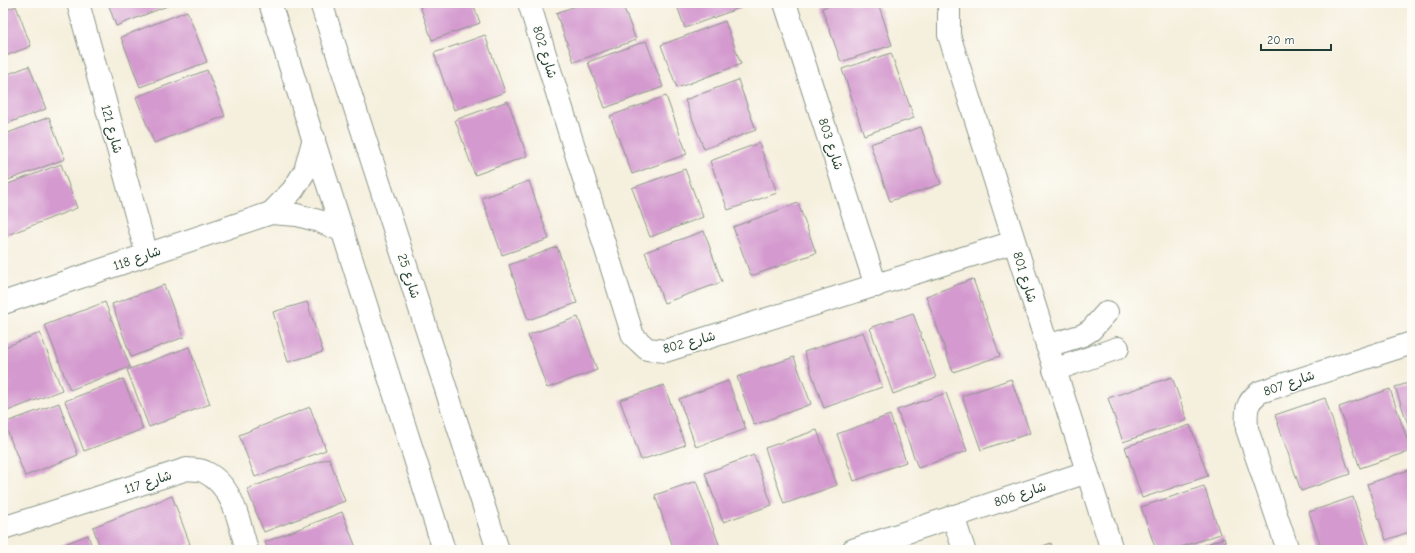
<svg xmlns="http://www.w3.org/2000/svg" width="1415" height="553" font-family="'Comic Neue','Playpen Sans Arabic',sans-serif">
	<rect width="100%" height="100%" fill="#fdfcf7"/>
	<filter id="ink" filterUnits="userSpaceOnUse"><feTurbulence type="fractalNoise" baseFrequency=".025" numOctaves="2"/><feDisplacementMap in="SourceGraphic" scale="8" xChannelSelector="R" yChannelSelector="G"/><feConvolveMatrix kernelMatrix="1 2 1 2 8 2 1 2 1" color-interpolation-filters="sRGB"/></filter>
	<filter id="wash" filterUnits="userSpaceOnUse"><feTurbulence type="fractalNoise" baseFrequency=".012" numOctaves="4" result="noise"/><feDisplacementMap in="SourceGraphic" scale="16" xChannelSelector="R" yChannelSelector="G"/><feGaussianBlur stdDeviation="0.9" result="paint"/><feColorMatrix in="noise" values="0 0 0 0 0 0 0 0 0 0 0 0 0 0 0 0 0 1.4 0 .05"/><feComposite in="paint" operator="in"/></filter>
	<g filter="url(#wash)">
		<rect width="100%" height="100%" fill="#f5efdd"/>
		<g id="blocks">
			<g fill="#d49acf">
				<path d="M108 3H175L116 26Z"/>
				<path d="M419 3H473L480 23 432 40Z"/>
				<path d="M584 3H622L636 40 574 62 556 13Z"/>
				<path d="M676 3H744L745 6 685 28Z"/>
				<path d="M837 3H878L892 45 841 62 822 8Z"/>
				<path d="M16 6 31 46 3 57V11Z"/>
				<path d="M187 11 207 62 140 87 121 37Z"/>
				<path d="M725 21 741 64 677 88 661 45Z"/>
				<path d="M485 35 505 92 454 110 434 53Z"/>
				<path d="M646 41 663 87 605 108 588 62Z"/>
				<path d="M891 53 914 118 864 135 842 69Z"/>
				<path d="M29 66 46 109 3 125V76Z"/>
				<path d="M207 70 225 116 154 143 136 97Z"/>
				<path d="M738 80 756 130 704 149 685 100Z"/>
				<path d="M666 96 687 154 632 174 610 116Z"/>
				<path d="M508 101 527 156 475 175 455 120Z"/>
				<path d="M49 117 65 159 3 182V135Z"/>
				<path d="M921 127 941 184 890 201 870 144Z"/>
				<path d="M759 143 777 193 728 210 710 161Z"/>
				<path d="M61 164 77 208 5 236 3 230V186Z"/>
				<path d="M685 169 703 217 650 237 632 188Z"/>
				<path d="M529 181 549 239 502 255 482 198Z"/>
				<path d="M798 203 816 253 751 276 733 227Z"/>
				<path d="M704 231 722 282 664 303 645 252Z"/>
				<path d="M557 247 577 303 528 320 509 265Z"/>
				<path d="M973 279 1000 356 953 372 926 296Z"/>
				<path d="M164 285 184 337 131 357 112 304Z"/>
				<path d="M105 302 130 367 70 390 45 325Z"/>
				<path d="M307 302 323 352 288 362 273 312Z"/>
				<path d="M913 313 936 378 893 394 870 328Z"/>
				<path d="M578 317 597 370 547 388 528 335Z"/>
				<path d="M863 332 882 387 824 408 804 352Z"/>
				<path d="M40 333 62 390 5 412 3 408V348Z"/>
				<path d="M189 347 210 404 149 427 127 370Z"/>
				<path d="M794 357 811 404 754 425 737 377Z"/>
				<path d="M1172 377 1187 420 1123 442 1108 398Z"/>
				<path d="M123 379 143 429 84 451 65 401Z"/>
				<path d="M1011 379 1030 433 981 450 962 396Z"/>
				<path d="M728 381 746 429 696 447 679 399Z"/>
				<path d="M1412 382V436L1395 387Z"/>
				<path d="M664 385 685 445 641 460 620 400Z"/>
				<path d="M1390 389 1411 451 1360 468 1339 407Z"/>
				<path d="M946 393 967 451 918 468 897 410Z"/>
				<path d="M1325 398 1350 474 1301 491 1275 415Z"/>
				<path d="M59 403 78 455 25 476 4 423Z"/>
				<path d="M310 407 326 450 255 477 239 435Z"/>
				<path d="M890 415 906 462 854 481 837 434Z"/>
				<path d="M1190 425 1208 476 1142 498 1125 447Z"/>
				<path d="M817 430 837 485 784 504 765 448Z"/>
				<path d="M754 455 772 505 723 522 705 473Z"/>
				<path d="M329 458 345 501 264 532 247 489Z"/>
				<path d="M1412 469V531L1386 540 1367 484Z"/>
				<path d="M696 481 720 547 711 550H674L655 495Z"/>
				<path d="M1204 486 1220 534 1172 550H1156L1141 507Z"/>
				<path d="M172 496 190 544 174 550H101L93 527Z"/>
				<path d="M1353 497 1371 550H1322L1309 512Z"/>
				<path d="M342 512 357 550H268L265 542Z"/>
				<path d="M88 535 93 550H49Z"/>
				<path d="M1224 538 1228 550H1189Z"/>
				<path d="M1051 543 1053 550H1032Z"/>
			</g>
		</g>
	</g>
	<g filter="url(#ink)">
		<use href="#blocks" fill-opacity="0" stroke="#8a9688" stroke-width="1"/>
		<g fill="none" stroke-linecap="round" stroke-linejoin="round">
			<defs>
				<g id="minor">
					<path d="M78 3 147 255"/>
					<path d="M270 3 444 550"/>
					<path d="M321 3 498 550"/>
					<path d="M529 3 633 336 647 349 665 351 1014 242"/>
					<path d="M785 3 876 286"/>
					<path d="M949 3V35L1112 550"/>
					<path d="M271 213 293 190 305 171 314 138"/>
					<path d="M3 303 271 213 297 215 319 221 343 231"/>
					<path d="M1047 346 1083 335 1091 330 1107 312"/>
					<path d="M1054 370 1118 348"/>
					<path d="M953 516 964 550"/>
					<path d="M3 528 187 469C192 470 200 469 205 472 234 486 239 523 247 550"/>
					<path d="M853 550 1087 472"/>
					<path d="M1288 550 1247 429C1246 411 1245 403 1260 392L1412 343"/>
				</g>
			</defs>
			<use href="#minor" stroke="#8a9688" stroke-width="24"/>
			<use href="#minor" stroke="#fff" stroke-width="22"/>
		</g>
	</g>
	<g text-anchor="middle" dominant-baseline="central" stroke-width="3" stroke-linejoin="round" paint-order="stroke">
		<g font-size="13" fill="#1f3d34" stroke="#fdfcf7">
			<text transform="translate(545 52) rotate(73)">شارع 802</text>
			<text transform="translate(112 129) rotate(75)">شارع 121</text>
			<text transform="translate(831 144) rotate(72)">شارع 803</text>
			<text transform="translate(137 258) rotate(-19)">شارع 118</text>
			<text transform="translate(409 276) rotate(72)">شارع 25</text>
			<text transform="translate(1025 277) rotate(73)">شارع 801</text>
			<text transform="translate(689 342) rotate(-15)">شارع 802</text>
			<text transform="translate(1289 383) rotate(-19)">شارع 807</text>
			<text transform="translate(148 482) rotate(-18)">شارع 117</text>
			<text transform="translate(1020 494) rotate(-18)">شارع 806</text>
		</g>
	</g>
	<rect width="1415" height="553" fill="none" stroke="#fdfcf7" stroke-width="16"/>
	<path d="M1261 44v6h70v-6" fill="none" stroke="#1f3d34" stroke-width="2"/>
	<text x="1267" y="44" font-size="12" fill="#1f3d34" stroke="#fdfcf7" stroke-width="3" paint-order="stroke">20 m</text>
</svg>
